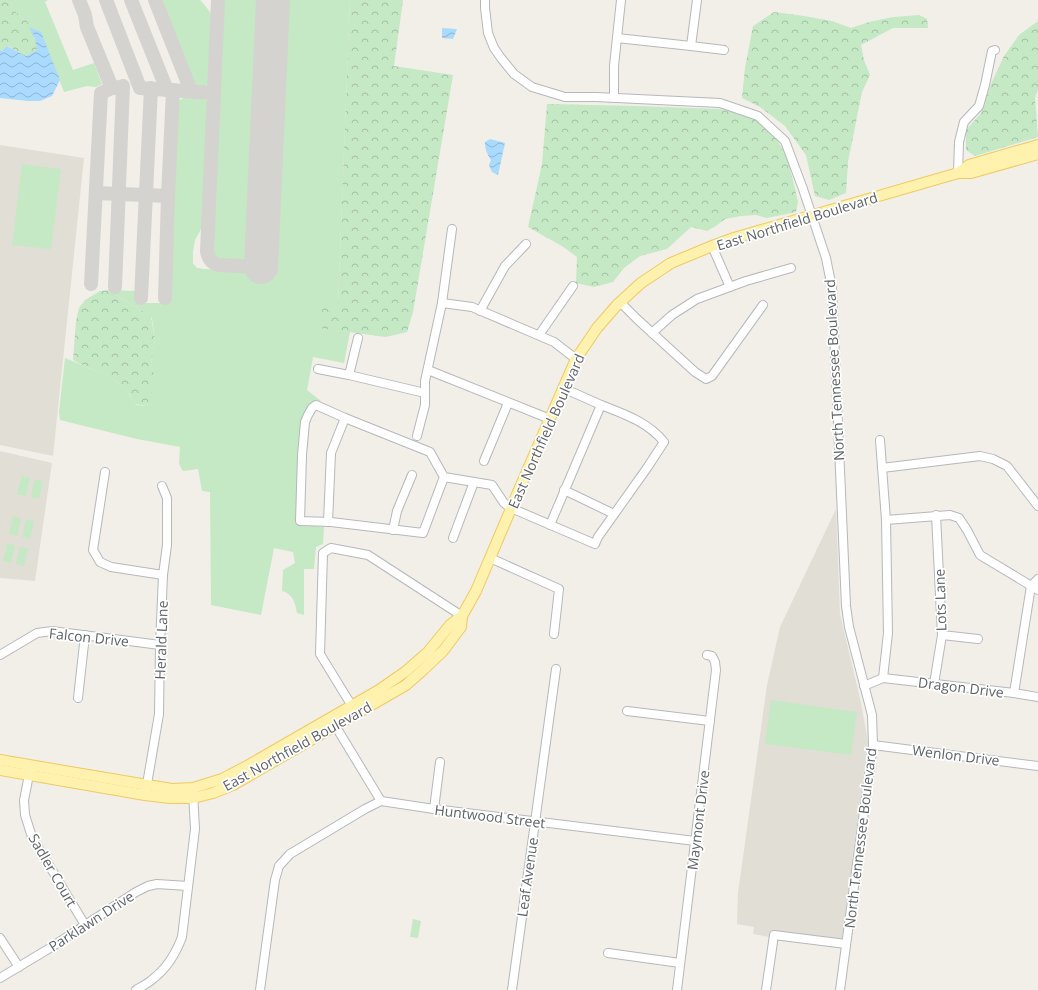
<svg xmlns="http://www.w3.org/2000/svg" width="1038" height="990" font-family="'Open Sans',sans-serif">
	<defs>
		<pattern id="forest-crowns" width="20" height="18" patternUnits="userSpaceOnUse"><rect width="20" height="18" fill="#c5e8c5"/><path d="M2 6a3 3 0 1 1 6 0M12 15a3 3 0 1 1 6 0" fill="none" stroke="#a3c0a4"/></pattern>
		<pattern id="water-waves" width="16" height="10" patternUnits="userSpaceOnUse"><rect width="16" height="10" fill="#aadaff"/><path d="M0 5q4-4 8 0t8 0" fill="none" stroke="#8eb4d2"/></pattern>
	</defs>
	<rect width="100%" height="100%" fill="#f1efe8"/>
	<g fill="#e1ded6">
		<path d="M0 145 84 158 53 456 0 445Z"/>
		<path d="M0 451 52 463 35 581 0 578Z"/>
		<path d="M836 509 840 614 861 703 868 742 842 938 838 940 772 932 769 937 753 934 754 927 737 924 738 893 767 685 780 627Z"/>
	</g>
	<g fill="#c5e8c5">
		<path d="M11 0H48L45 2 73 70 94 63 102 84 96 87 87 86 64 92 41 33 29 27 27 21 12 9Z"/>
		<path d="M160 0H200C207 8 212 12 213 23L211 80 207 85 202 88 196 86 192 82Z"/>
		<path d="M222 0H262L251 255 244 261 223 262 212 252 213 203Z"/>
		<path d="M285 0H350L338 304 318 328 350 332 344 363 313 357 307 390 321 401 306 409 301 425 298 524 324 527 323 544 316 547 314 569H304V615L297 613C295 602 293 594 282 591L283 570 295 563 293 552 274 548 261 615 211 605 210 492 202 491 198 469 183 471 179 464 180 447 137 439 60 420 59 412 65 358 108 376 124 387 136 405 147 406 154 374 151 364 155 339 152 318 143 311 123 300 110 290 135 291 137 293V303H169L177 102 188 95C199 96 208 95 210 109L205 222 195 240 193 252V263L197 268 204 269 274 271Z"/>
		<path d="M22 164 61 169 51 249 12 245Z"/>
		<path d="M22 476 30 478 26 496 17 494Z"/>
		<path d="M35 479 43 481 39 499 31 497Z"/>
		<path d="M13 516 21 518 17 536 9 534Z"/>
		<path d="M26 519 34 521 30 539 22 537Z"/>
		<path d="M7 544 15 545 11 563 3 561Z"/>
		<path d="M20 547 28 548 24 566 16 564Z"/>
		<path d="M771 700 857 712 851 755 765 744Z"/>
		<path d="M413 919 421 921 418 938 410 937Z"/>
	</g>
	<g fill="url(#forest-crowns)">
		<path d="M0 0H11L12 9 27 21 35 39 38 50 26 56 8 46 2 51 0 50Z"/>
		<path d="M350 0H403L394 66 453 75 413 312 407 332 386 337 318 328 323 306 338 304Z"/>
		<path d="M774 12 804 16 832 21 851 28 869 22 893 17 919 15 927 19 928 28H893L861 45 864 60 870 75 862 92 848 162 846 193 829 200 815 196 806 155 785 126 760 107 742 98 745 68 753 26Z"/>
		<path d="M1038 21V89L1035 98 1038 137 975 156 966 150V130L981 113 991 84 1004 56 1019 35Z"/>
		<path d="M547 104 637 106 720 109 751 117 770 130 786 154 793 180 798 202 796 212 767 218 756 215 741 216 725 219 716 226 707 231 691 227 667 249 640 256 624 268 613 282 594 287 576 283 577 257 562 246 528 227 542 164Z"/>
		<path d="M110 290 123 300 143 311 151 317 155 339 151 364 154 374 152 392 147 406 135 404C132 398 128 392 124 388 111 374 89 370 73 360L76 321 79 308 85 300 100 291Z"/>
	</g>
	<g fill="url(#water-waves)">
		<path d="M29 27 41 32 60 80 52 96 40 101H28L0 98V50L2 51 7 46 26 56 37 50 35 39Z"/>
		<path d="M442 28 457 29 453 39 442 38Z"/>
		<path d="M490 139 505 143 498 175 492 172 489 165 491 160C487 154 485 149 485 142Z"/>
	</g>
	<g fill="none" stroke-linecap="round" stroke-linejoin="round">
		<g stroke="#d4d3d0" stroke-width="14">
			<path d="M79 0 85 15 87 27 112 88 121 87"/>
			<path d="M106 0 140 88 214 93"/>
			<path d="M131 0 167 90"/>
			<path d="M155 0 191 91"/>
			<path d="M218 0 207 251C208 258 211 263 219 265L261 267"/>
			<path d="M96 193 168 196"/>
			<path d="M91 284 101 93 112 88"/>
			<path d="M115 287 123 86"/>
			<path d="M141 298 151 88"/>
			<path d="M165 298 168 196 173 90"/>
		</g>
		<path stroke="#d4d3d0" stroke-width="34" d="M261 267 273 0"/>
		<defs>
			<g id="minor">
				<path d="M485 0V8L488 33 494 48 501 58 514 74 532 87 565 97H596L720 103 758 116 785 141 803 189 826 258 832 288 846 606 849 627 872 715 873 745 840 990"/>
				<path d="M617 38 691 46 697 0"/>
				<path d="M691 46 724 50"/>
				<path d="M614 98V66L621 0"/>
				<path d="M958 173 959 142 964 122 979 106 985 85 992 51 995 50"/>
				<path d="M712 246 730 287"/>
				<path d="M620 302 637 319 695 372 706 379 712 376 763 305"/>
				<path d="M442 303 472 307 554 342 576 359"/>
				<path d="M480 311 505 266 526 244"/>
				<path d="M652 333 672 315 697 299 746 281 791 268"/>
				<path d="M539 335 573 286"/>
				<path d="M358 338 349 375 425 393"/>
				<path d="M318 369 349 375"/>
				<path d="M428 370 550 419"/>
				<path d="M417 436 425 405V381L442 303 452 229"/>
				<path d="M484 461 508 403"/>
				<path d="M882 468 980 456 993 459 1007 466 1038 506"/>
				<path d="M105 472 93 550 100 562 111 567 163 575"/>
				<path d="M444 477 423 533 331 522 300 521 302 455 305 422 308 415 312 408 316 405 345 418 430 452 444 477 492 485 504 503 511 508 595 544 598 537 647 468 664 442C648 422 624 414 601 405"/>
				<path d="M564 490 614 514"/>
				<path d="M886 520 950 515 959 518 967 530 980 555 1038 590"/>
				<path d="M328 522 331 453 345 418"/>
				<path d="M550 525 601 405 563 388"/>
				<path d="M393 530 397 511 412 475"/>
				<path d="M453 538 474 482"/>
				<path d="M490 558 559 589 554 634"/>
				<path d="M942 635 978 639"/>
				<path d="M0 655 37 633 52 631 160 645"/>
				<path d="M883 678 1014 693 1038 697"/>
				<path d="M934 684 942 635 936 515"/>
				<path d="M864 686 883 678 888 633 886 520 880 440"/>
				<path d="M1014 693 1031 586 1038 579"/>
				<path d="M78 698 85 635"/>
				<path d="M355 711 320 654 323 553 331 548 368 555 462 616"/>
				<path d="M627 711 710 721"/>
				<path d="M333 722 381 801 434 809 695 841"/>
				<path d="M873 745 1038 766"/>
				<path d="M30 770 24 800 25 815 32 837 85 925"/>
				<path d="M146 790 159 714 160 645 163 575 167 545V498L162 486"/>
				<path d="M434 809 440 762"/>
				<path d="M0 938 19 967"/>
				<path d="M608 953 680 963"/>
				<path d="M0 978 50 948 136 892 148 886 157 884 188 886"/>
				<path d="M136 990C142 986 149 983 154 978 168 967 176 953 182 937L195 829 193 793"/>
				<path d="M260 990 275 880 279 866 290 854 365 809 381 801"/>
				<path d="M512 990 556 669"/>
				<path d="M677 990 716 670 715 662 712 656 707 655"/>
				<path d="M766 990 774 935 846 944"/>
			</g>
			<g id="major">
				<path d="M958 173 969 165 1038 145"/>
				<path d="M0 760 147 785 172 789 193 788 222 779 247 766 379 690 405 672 428 652 450 625 462 616"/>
				<path d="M0 770 145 795 170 798H193L213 793 233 785 406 685 424 669 443 651 461 627 462 616 476 591 521 485 576 359 597 328 617 305 641 283 671 263 712 246 734 238 958 173H971L1038 154"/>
			</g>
		</defs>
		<use href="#minor" stroke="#b5b8bc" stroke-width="10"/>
		<use href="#major" stroke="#f2c960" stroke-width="12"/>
		<use href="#minor" stroke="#fff" stroke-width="8"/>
		<use href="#major" stroke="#fff2af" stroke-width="10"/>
	</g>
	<g text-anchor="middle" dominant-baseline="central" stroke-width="3.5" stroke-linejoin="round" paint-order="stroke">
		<g font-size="14" fill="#5f6368" stroke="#fff">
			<text transform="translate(797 221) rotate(-17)">East Northfield Boulevard</text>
			<text transform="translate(834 370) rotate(-93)">North Tennessee Boulevard</text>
			<text transform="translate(546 431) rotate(-66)">East Northfield Boulevard</text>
			<text transform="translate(940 600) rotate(-92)">Lots Lane</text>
			<text transform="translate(89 637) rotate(6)">Falcon Drive</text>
			<text transform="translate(161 640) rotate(-88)">Herald Lane</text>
			<text transform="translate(961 687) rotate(7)">Dragon Drive</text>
			<text transform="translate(297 746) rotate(-29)">East Northfield Boulevard</text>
			<text transform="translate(956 755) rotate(7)">Wenlon Drive</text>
			<text transform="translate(490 816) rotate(7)">Huntwood Street</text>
			<text transform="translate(698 820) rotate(-83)">Maymont Drive</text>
			<text transform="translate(860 838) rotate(-83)">North Tennessee Boulevard</text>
			<text transform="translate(53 870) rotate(60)">Sadler Court</text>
			<text transform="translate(527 877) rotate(-82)">Leaf Avenue</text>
			<text transform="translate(91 921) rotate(-33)">Parklawn Drive</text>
		</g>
	</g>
</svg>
